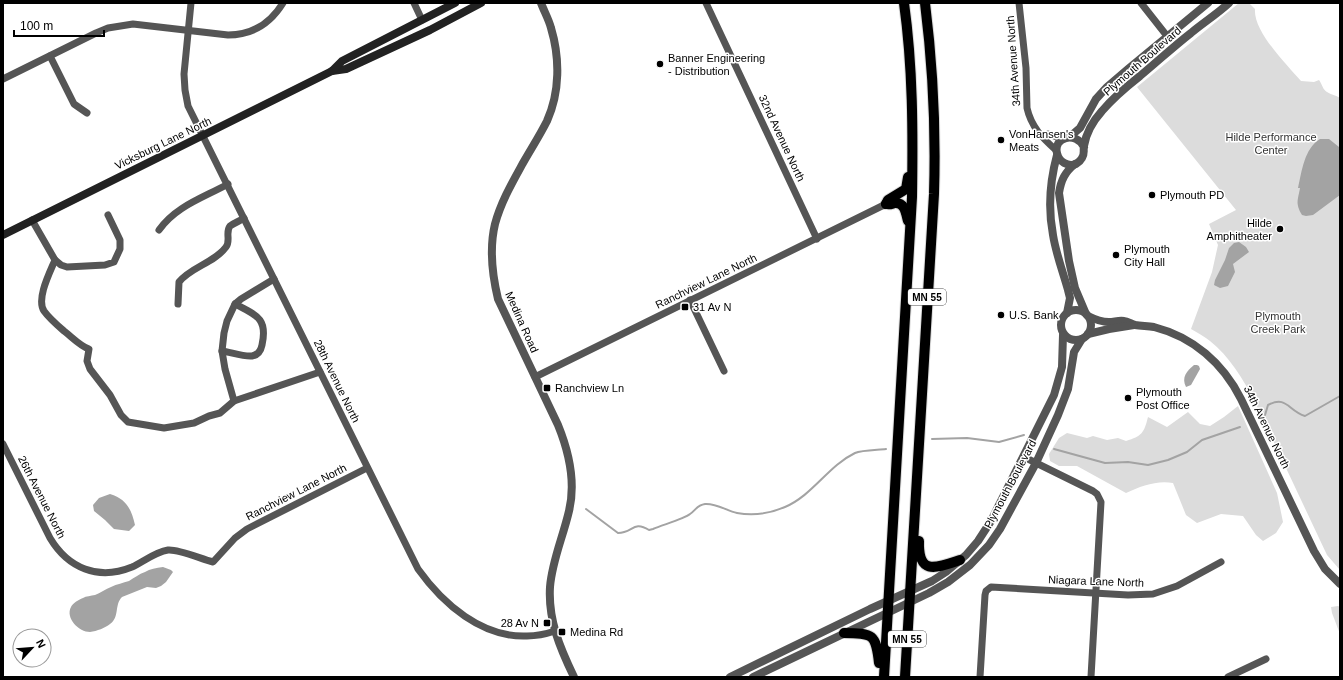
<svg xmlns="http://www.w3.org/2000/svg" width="1343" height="680" font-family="Arial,sans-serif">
	<rect width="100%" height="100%" fill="#fff"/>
	<g fill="#dcdcdc">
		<path d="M1239 3H1249L1255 9C1253 31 1287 65 1301 81L1314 82 1319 80C1322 84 1323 90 1327 92 1331 95 1336 95 1340 98V570L1327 555 1254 400C1243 379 1229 356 1210 341 1205 337 1198 333 1191 329L1212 272 1218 245 1209 224 1236 210 1137 87Z"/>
		<path d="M1238 406 1277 493 1283 522 1276 533 1263 541 1256 535 1243 516 1221 514 1197 523 1186 515 1173 483C1157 480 1141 486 1126 493L1077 466H1059L1050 461 1049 454 1059 438 1067 433 1087 438 1093 436 1107 440 1118 438 1126 441C1142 436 1144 433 1148 417L1167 427 1188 412 1200 424 1210 426 1224 417Z"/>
		<path d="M1338 606 1340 607V634L1332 613 1331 607Z"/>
	</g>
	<g fill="#a3a3a3">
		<path d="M1320 139H1329L1339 147 1340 195 1313 215 1306 216 1302 215C1295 203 1298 200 1300 188H1298C1302 171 1304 149 1320 139Z"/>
		<path d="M1239 242 1246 247 1249 252 1233 264 1235 272 1228 286 1220 288 1214 285 1215 280 1225 260 1229 248 1234 243Z"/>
		<path d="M1194 365H1197L1199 366 1200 369 1191 385 1186 387C1181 377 1187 371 1194 365Z"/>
		<path d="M110 494C126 499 131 508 135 525L129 531 114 529 105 520 94 511 93 505 99 498Z"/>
		<path d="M163 567 171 570 173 572 166 582 161 586 156 588 147 587 122 597C114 605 120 617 110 624 105 628 97 631 90 632 79 632 65 618 71 607 73 603 78 600 83 598 86 596 91 596 95 595 100 593 106 589 111 587 117 584 123 583 129 581 134 578 139 574 145 572 150 569 156 568 163 567Z"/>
	</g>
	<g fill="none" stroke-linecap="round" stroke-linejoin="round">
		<g stroke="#a3a3a3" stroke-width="2">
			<path d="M1265 415 1268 405C1287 395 1288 411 1305 416L1340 396"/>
			<path d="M932 439 967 438 999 442 1024 435"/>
			<path d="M1054 449 1105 463 1128 462 1148 465 1168 460 1187 452 1202 440 1240 427"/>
			<path d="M586 509 618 533C633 533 633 520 649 530L653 529C662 525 684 519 690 514 696 510 697 505 705 504 716 503 727 511 737 513 753 516 771 513 785 507 813 495 828 466 855 453 862 450 878 450 886 449"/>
		</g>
		<defs>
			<g id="primary">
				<path d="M886 204 888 200 906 189 908 177"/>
				<path d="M886 204C890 205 891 204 895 203 905 202 906 214 908 221"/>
				<path d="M919 541C918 576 936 568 960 560"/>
				<path d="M844 633C873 633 876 634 879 663"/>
				<path d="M884 677 912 197C913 132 913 68 904 3"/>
				<path d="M905 677 934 194C936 130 933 67 925 3"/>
			</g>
		</defs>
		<use href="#primary" stroke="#dbdbdb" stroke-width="12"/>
		<g stroke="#555" stroke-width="7">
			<path d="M191 3 184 74 185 90 188 106 418 569C443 604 482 638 527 636 537 636 546 634 555 631"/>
			<path d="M414 3 422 20"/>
			<path d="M706 3 817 239"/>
			<path d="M1019 3 1026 68 1027 108C1031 126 1042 138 1056 150"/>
			<path d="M1141 3 1167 36"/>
			<path d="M50 56 74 104 87 113"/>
			<path d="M3 79 96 33 108 28 133 24 228 35C252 35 270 24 283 3"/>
			<path d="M1042 136 1048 134 1063 139"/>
			<path d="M32 220 55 260C50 272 36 299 44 311 49 318 57 325 64 331 72 337 80 346 89 349L87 361 90 369 110 395 121 415 128 422 164 428 194 423 209 416 220 413 234 401 320 372"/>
			<path d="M159 230C176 206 203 198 228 184"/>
			<path d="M55 260 61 265 67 267 105 265 114 262 120 249V240L108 215"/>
			<path d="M690 300 724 371"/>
			<path d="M178 304 179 282C191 267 214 263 226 247 231 241 225 232 230 226 234 223 240 221 244 218"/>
			<path d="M222 351C230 352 244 357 252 356 258 355 261 350 262 345 268 318 256 315 235 304"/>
			<path d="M535 377 886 204"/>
			<path d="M234 401 225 369 222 351 224 333 227 321 235 304 241 299 274 279"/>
			<path d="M3 444 50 538C68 568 98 581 132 567 143 562 155 552 168 550 179 549 201 559 213 562L235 538 247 529 367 468"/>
			<path d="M1024 457 1093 491 1097 494 1101 502 1091 677"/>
			<path d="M980 677 985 595 986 591 991 587 1128 595 1153 594 1177 586 1221 562"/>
			<path d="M1228 677 1266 659"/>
		</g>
		<g stroke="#555" stroke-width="8">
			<path d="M541 3C544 11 549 20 551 28 560 58 560 92 547 121 540 135 531 149 523 163 512 183 501 202 495 224 489 249 492 274 498 299L558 425C569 452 576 482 569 511 563 537 552 561 550 587 548 620 560 648 574 677"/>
			<path d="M1067 137 1073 134 1080 128 1096 99 1107 87 1128 69 1208 3"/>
			<path d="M1084 147C1076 131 1053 137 1057 153 1059 162 1068 167 1076 164 1079 162 1081 160 1082 158 1085 154 1083 150 1084 146 1086 133 1093 121 1102 111 1113 98 1126 87 1140 76 1157 62 1173 47 1191 33 1203 23 1217 14 1229 3"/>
			<path d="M1057 155C1050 181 1048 209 1053 235 1056 254 1063 272 1068 290L1070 298 1067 313"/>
			<path d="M1075 164C1065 172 1061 180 1059 193L1069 261 1075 288 1086 314"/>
			<circle cx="1076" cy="325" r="15"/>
			<path d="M1088 316C1094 319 1101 322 1109 322 1114 322 1119 320 1124 321 1128 321 1131 324 1135 325 1141 326 1148 326 1154 327 1193 337 1223 363 1241 399L1314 551 1325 569 1340 584"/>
			<path d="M1088 334 1109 329 1134 325"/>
			<path d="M730 677 870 609 932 581 946 572 966 555 978 541 991 521 1054 395 1062 367 1063 335"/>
			<path d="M753 677 929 593 948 582 970 565 989 545 1000 529 1036 463 1058 415 1068 389 1074 352 1082 339"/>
		</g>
		<g stroke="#222" stroke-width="8">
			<path d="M332 71 346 69 430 30 481 3"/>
			<path d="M3 235 332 71 342 61 455 3"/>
		</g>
		<use href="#primary" stroke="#000" stroke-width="10"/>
	</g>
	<g fill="#000" stroke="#fff" stroke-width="1.5">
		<circle cx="660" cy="64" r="4"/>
		<circle cx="1001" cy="140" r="4"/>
		<circle cx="1152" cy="195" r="4"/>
		<circle cx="1280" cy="229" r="4"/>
		<circle cx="1116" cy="255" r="4"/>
		<rect x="681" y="303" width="8" height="8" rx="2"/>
		<circle cx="1001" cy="315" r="4"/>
		<rect x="543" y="384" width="8" height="8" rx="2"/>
		<circle cx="1128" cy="398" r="4"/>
		<rect x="543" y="619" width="8" height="8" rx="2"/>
		<rect x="558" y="628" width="8" height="8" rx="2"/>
	</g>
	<g text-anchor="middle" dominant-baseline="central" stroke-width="3" stroke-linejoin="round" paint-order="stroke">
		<g fill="#fff" stroke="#4c4c4c" stroke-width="1">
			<rect x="908" y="289" width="38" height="16" rx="3"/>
			<rect x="888" y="631" width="38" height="16" rx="3"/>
		</g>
		<g font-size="10" font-weight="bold" fill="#000">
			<text x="927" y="297">MN 55</text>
			<text x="907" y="639">MN 55</text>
		</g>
		<g font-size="11" fill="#000" stroke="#fff" text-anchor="start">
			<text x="668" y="58">Banner Engineering<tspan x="668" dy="13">- Distribution</tspan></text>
			<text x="1009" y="134">VonHansen's<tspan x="1009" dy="13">Meats</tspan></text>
			<text x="1160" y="195">Plymouth PD</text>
			<text x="1272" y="223" text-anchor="end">Hilde<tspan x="1272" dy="13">Amphitheater</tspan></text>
			<text x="1124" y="249">Plymouth<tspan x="1124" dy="13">City Hall</tspan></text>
			<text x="693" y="307">31 Av N</text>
			<text x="1009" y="315">U.S. Bank</text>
			<text x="555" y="388">Ranchview Ln</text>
			<text x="1136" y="392">Plymouth<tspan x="1136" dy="13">Post Office</tspan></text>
			<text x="539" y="623" text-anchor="end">28 Av N</text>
			<text x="570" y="632">Medina Rd</text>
		</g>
		<g font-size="11" fill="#000" stroke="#fff">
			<text transform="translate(1013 61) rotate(-94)">34th Avenue North</text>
			<text transform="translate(1142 61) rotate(-41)">Plymouth Boulevard</text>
			<text transform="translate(782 138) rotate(65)">32nd Avenue North</text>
			<text transform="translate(163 143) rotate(-26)">Vicksburg Lane North</text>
			<text transform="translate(706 281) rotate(-26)">Ranchview Lane North</text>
			<text transform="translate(522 322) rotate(66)">Medina Road</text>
			<text transform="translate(337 381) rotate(64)">28th Avenue North</text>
			<text transform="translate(1267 427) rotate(64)">34th Avenue North</text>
			<text transform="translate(1010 484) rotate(-62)">Plymouth Boulevard</text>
			<text transform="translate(296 492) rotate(-27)">Ranchview Lane North</text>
			<text transform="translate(42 497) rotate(63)">26th Avenue North</text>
			<text transform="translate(1096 581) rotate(2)">Niagara Lane North</text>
		</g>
		<g font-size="11" fill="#333" stroke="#fff">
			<text x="1271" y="137">Hilde Performance<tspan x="1271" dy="13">Center</tspan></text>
			<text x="1278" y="316">Plymouth<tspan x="1278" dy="13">Creek Park</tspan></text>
		</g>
	</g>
	<rect width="1343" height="680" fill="none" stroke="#000000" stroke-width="8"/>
	<g transform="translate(32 648) rotate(64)"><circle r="19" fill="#ffffff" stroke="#999999"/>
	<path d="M0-3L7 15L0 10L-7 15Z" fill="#000000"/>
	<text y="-6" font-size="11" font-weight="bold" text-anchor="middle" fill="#000000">N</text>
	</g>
	<path d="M14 30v6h90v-6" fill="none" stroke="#000000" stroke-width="2"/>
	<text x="20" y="30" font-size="12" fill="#000000" stroke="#ffffff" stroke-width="3" paint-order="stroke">100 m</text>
</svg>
